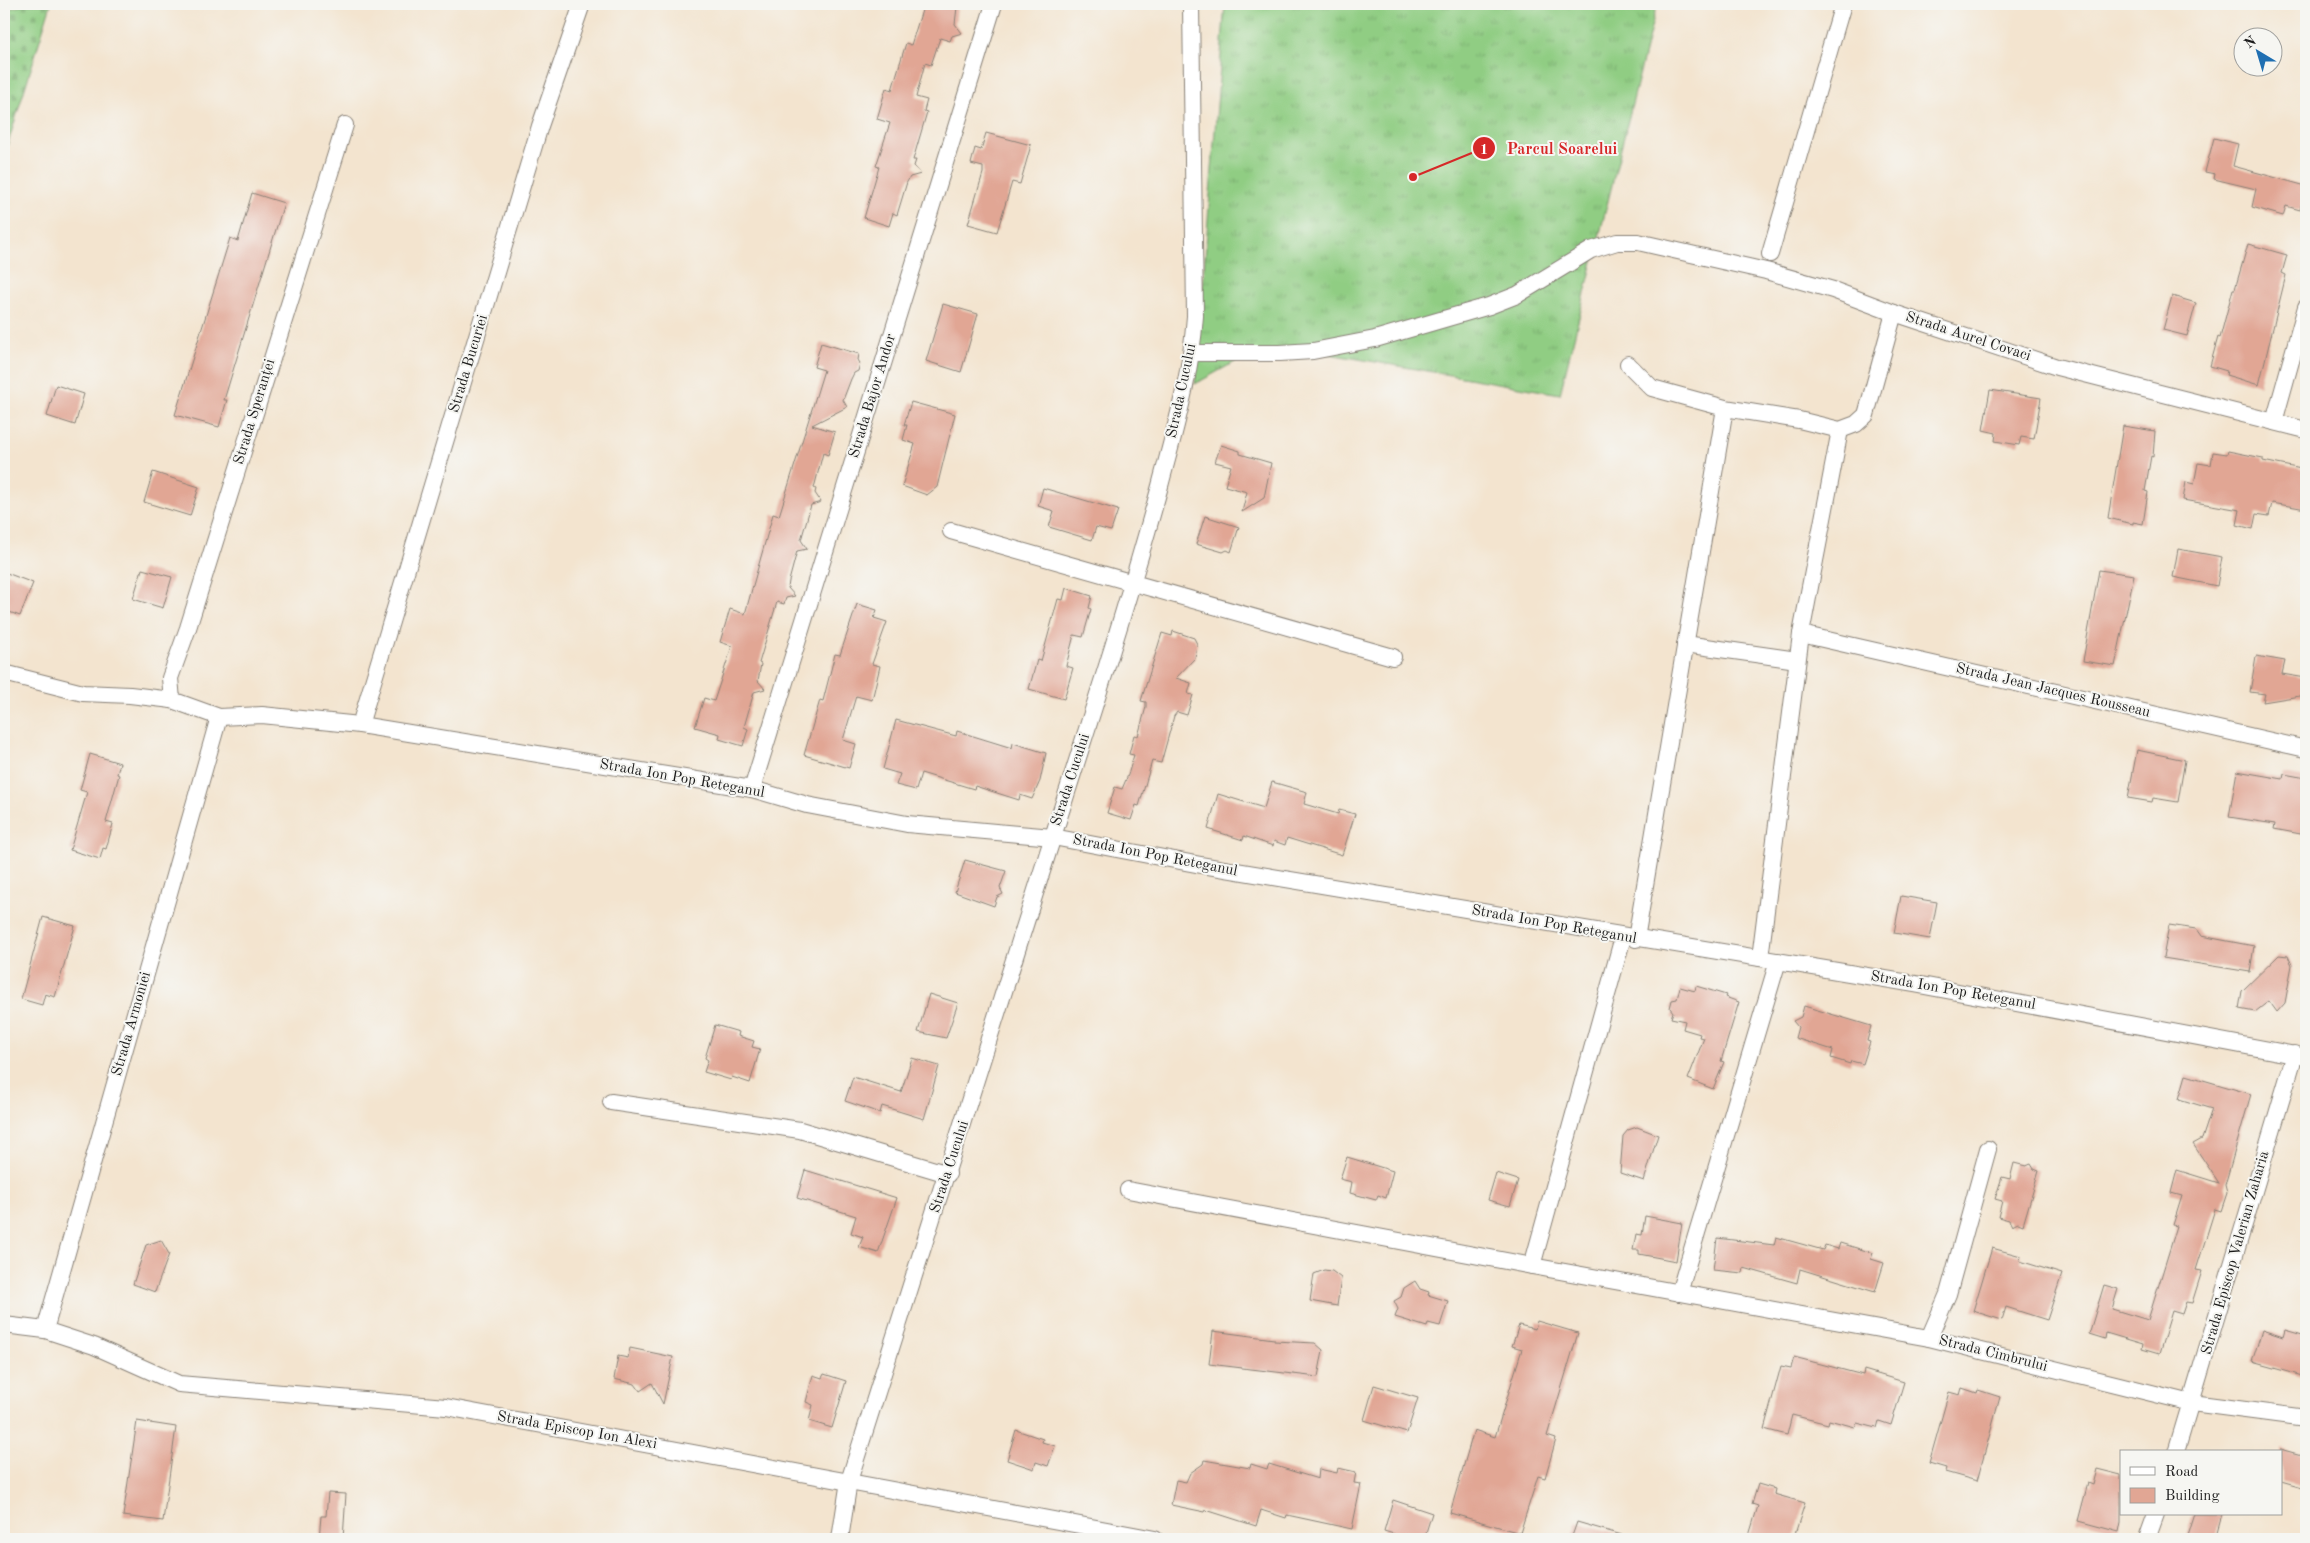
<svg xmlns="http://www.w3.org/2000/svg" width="2310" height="1543" font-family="'Old Standard TT',serif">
	<defs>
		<pattern id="grass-tufts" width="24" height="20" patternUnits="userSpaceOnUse" patternTransform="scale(1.25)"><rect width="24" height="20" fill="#90cd83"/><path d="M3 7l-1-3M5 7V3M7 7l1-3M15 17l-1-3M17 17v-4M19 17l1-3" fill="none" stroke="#7caf71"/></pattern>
		<pattern id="cemetery-stones" width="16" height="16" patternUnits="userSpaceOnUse" patternTransform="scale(1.25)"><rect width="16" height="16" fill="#90cd83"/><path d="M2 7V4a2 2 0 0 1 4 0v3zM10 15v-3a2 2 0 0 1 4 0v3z" fill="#7caf71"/></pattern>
	</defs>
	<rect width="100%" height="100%" fill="#f6f6f2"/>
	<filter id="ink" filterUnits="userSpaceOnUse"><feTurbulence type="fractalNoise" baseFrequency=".02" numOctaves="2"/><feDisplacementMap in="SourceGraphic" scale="10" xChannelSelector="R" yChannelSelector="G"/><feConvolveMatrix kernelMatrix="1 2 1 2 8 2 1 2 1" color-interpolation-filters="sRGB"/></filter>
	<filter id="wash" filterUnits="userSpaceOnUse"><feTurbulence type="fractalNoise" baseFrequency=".0096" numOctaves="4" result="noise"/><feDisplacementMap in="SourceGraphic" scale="20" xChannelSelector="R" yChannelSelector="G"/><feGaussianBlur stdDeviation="1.12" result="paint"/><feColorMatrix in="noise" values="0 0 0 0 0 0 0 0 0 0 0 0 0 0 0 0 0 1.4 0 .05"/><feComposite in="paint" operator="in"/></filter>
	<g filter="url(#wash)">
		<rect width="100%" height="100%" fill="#f3e4cf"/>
		<path fill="url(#grass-tufts)" stroke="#567450" d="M1225 4H1657L1560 394 1306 350 1244 357 1195 384Z"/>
		<path fill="url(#cemetery-stones)" stroke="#567450" d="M27 4H51L4 156V10Z"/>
		<g id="blocks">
			<g fill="#e1a694">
				<path d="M924 4H946L957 7 955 24 962 33 952 36 950 41 940 38 931 65 925 63 916 97 927 100 924 111 927 112 913 160H916L914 166 921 174 910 177 907 182 897 215 893 213 889 226 864 218 879 167 876 166 890 123 877 119 886 88 892 90 906 43 911 45Z"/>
				<path d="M986 133 1031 145 1020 184 1012 182 997 232 968 224 983 173V167L971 164 975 148 981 150Z"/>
				<path d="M2214 138 2238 144 2233 166 2306 186 2300 210 2286 206 2283 216 2252 207 2256 189 2214 179 2215 174 2205 172Z"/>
				<path d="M252 193 284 203 224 400H227L219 427 175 415 230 238 238 241Z"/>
				<path d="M2248 244 2287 255 2282 273 2286 275 2259 385 2226 375 2227 371 2210 366 2218 337 2220 338 2233 289H2235Z"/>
				<path d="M2172 296 2196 303 2187 336 2163 330Z"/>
				<path d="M943 304 978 314 961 372 926 361Z"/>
				<path d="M821 343 859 354 858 360 860 363 858 371 854 373 851 379 843 400 847 407 812 425 835 432 828 455 823 453 814 488 816 489 815 493 821 502 811 505 801 540 807 549 797 551 789 581 788 588 795 596 786 598 784 604 777 602 759 663 761 664 758 681 765 689 754 692 744 727 748 729 743 746 719 739 720 734 695 727 704 698 714 701 732 646 720 642 730 609 745 614 773 514 779 516 824 370 814 367Z"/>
				<path d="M56 385 84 394 75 425 47 416Z"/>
				<path d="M1990 390 2041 398 2034 439 2021 437 2019 445 1995 441 1996 433 1983 430Z"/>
				<path d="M911 402 955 414 937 487 927 495 902 486 915 444 903 440 907 425H904Z"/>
				<path d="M2123 426 2155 431 2153 457 2151 456 2145 491 2148 492 2143 524 2133 522V524L2108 518Z"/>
				<path d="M1221 445 1240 451V454L1271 463 1264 498 1242 512 1247 492 1225 486 1231 466 1215 462Z"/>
				<path d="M2228 451 2263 458V461L2306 470V509L2272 503 2269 516 2256 514 2253 529 2237 525 2240 510 2183 500 2186 482 2194 484 2198 463 2211 465 2213 452 2227 454Z"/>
				<path d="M153 472 199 487 190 516 144 502Z"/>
				<path d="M1043 488 1118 510 1111 531 1096 527 1092 540 1049 527 1054 511 1038 506Z"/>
				<path d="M1205 516 1239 527 1231 552 1227 550 1223 552 1196 544Z"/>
				<path d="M2178 549 2222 557 2217 586 2173 577Z"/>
				<path d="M142 569 172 577 163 608 133 599Z"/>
				<path d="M2099 570 2134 575 2115 666 2083 661Z"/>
				<path d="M4 572 33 583 20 616 4 610Z"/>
				<path d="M1066 588 1092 596 1089 608 1091 609 1083 637 1074 635 1066 666 1073 668 1064 699 1029 689 1037 660 1041 661 1058 599 1063 600Z"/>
				<path d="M857 604 877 610 874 618 887 622 872 664 880 666 872 700 856 696 843 740 856 744 849 768 804 755 820 700 823 701 835 654 840 655Z"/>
				<path d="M1173 631 1194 638 1197 644 1195 658 1176 678 1191 683 1188 694 1193 695 1187 715 1177 712 1174 716 1161 763 1152 761 1139 806 1136 805 1131 820 1107 813 1115 787 1122 789 1128 775 1134 755 1129 754 1134 735 1138 736 1146 707V702L1141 701 1162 633 1172 636Z"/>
				<path d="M2256 656 2285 661 2282 674 2306 678V695L2263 702 2265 694 2250 692Z"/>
				<path d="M896 720 956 736 957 731 1012 748 1013 743 1046 753 1040 781 1032 799 1020 795 1019 800 975 786 974 789 921 773 916 790 896 785 900 774 883 769Z"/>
				<path d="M2137 750 2185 760 2178 802 2153 798 2152 802 2128 798Z"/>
				<path d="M90 754 120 763 117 774 119 775 106 822 113 824 106 849 103 848 100 859 70 850 87 792 80 790Z"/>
				<path d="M2237 771 2283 779 2284 774 2306 778V835L2274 829 2275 824 2229 817Z"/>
				<path d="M1272 782 1307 792 1304 804 1338 814 1339 810 1355 814 1342 855 1287 838 1285 845 1274 841 1273 846 1244 836 1243 840 1208 829 1218 794 1264 808Z"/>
				<path d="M965 860 1006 871 1000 888 1003 894 997 897 994 906 955 892Z"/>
				<path d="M1901 896 1937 902 1930 939 1894 933Z"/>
				<path d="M43 917 75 926 55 997 45 994 42 1005 21 999Z"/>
				<path d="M2169 925 2196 929 2201 936 2254 946 2250 972 2163 958Z"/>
				<path d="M2279 955 2288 956 2292 965 2285 1003 2277 1012 2269 1001 2255 1012 2239 1009 2242 991Z"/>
				<path d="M1696 986 1726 995 1725 997 1739 1002 1721 1061 1724 1062 1713 1089 1688 1079 1704 1038 1699 1037 1700 1034 1683 1029 1685 1021 1671 1018 1673 1012 1670 1008 1672 1000 1677 999 1680 987 1695 991Z"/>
				<path d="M929 994 958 1003 946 1038 918 1032Z"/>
				<path d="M1804 1006 1871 1026 1867 1041 1870 1042 1863 1064 1851 1061 1850 1064 1831 1058 1833 1050 1795 1038 1798 1027 1793 1021 1801 1017Z"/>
				<path d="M715 1025 739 1032 738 1036 754 1041 752 1047 760 1049 750 1083 732 1077 731 1080 704 1072 708 1060 705 1058Z"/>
				<path d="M912 1058 939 1066 924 1119 882 1106 880 1113 845 1101 853 1077 901 1092Z"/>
				<path d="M2186 1075 2251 1094 2225 1185 2227 1193 2221 1211 2215 1209 2196 1270 2202 1271 2192 1303 2186 1302 2182 1314 2172 1311 2159 1354 2142 1349 2143 1344 2106 1333 2105 1339 2089 1334 2104 1285 2118 1289 2112 1309 2148 1320 2177 1226 2173 1225 2182 1196 2171 1193 2177 1170 2219 1183 2193 1144 2202 1139 2212 1109 2179 1099Z"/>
				<path d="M1637 1127 1658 1135 1644 1181 1620 1173 1623 1136 1628 1130Z"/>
				<path d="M1347 1157 1393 1171 1386 1198 1378 1195 1376 1200 1350 1193 1352 1182 1340 1179Z"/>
				<path d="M2014 1163 2026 1166 2031 1164 2034 1169 2039 1171 2023 1225 2018 1223 2012 1226 2009 1220 1998 1217 2002 1201 1995 1199 2002 1177 2010 1179Z"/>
				<path d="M805 1170 897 1198 878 1253 859 1247 863 1237 851 1233 856 1216 797 1198Z"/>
				<path d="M1496 1173 1518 1180 1510 1206 1488 1200Z"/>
				<path d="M1645 1216 1682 1223 1676 1261 1639 1254V1250H1633L1636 1234 1642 1235Z"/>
				<path d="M1776 1237 1823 1250 1825 1245 1838 1249 1840 1243 1873 1253 1871 1259 1884 1263 1875 1292 1800 1269 1797 1283 1744 1268 1743 1273 1713 1270 1717 1238 1774 1245Z"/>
				<path d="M161 1240 169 1254 155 1292 133 1284 146 1245Z"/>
				<path d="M1992 1248 2021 1256 2020 1261 2062 1274 2047 1320 2006 1307 2002 1320 1973 1311Z"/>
				<path d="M1324 1270 1332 1271 1341 1278 1337 1306 1310 1301 1314 1274Z"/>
				<path d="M1415 1281 1420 1289 1429 1292 1428 1295 1448 1301 1440 1326 1428 1323 1427 1327 1395 1317 1398 1309 1394 1301 1401 1297 1404 1288Z"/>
				<path d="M1537 1321 1578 1333 1547 1436 1556 1439 1545 1478 1538 1476 1520 1533 1450 1513 1474 1430 1495 1437 1522 1349 1512 1346 1519 1325 1535 1329Z"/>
				<path d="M2262 1330 2283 1337 2285 1330 2306 1336V1377L2252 1362Z"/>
				<path d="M1213 1331 1274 1339V1341L1315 1343 1323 1350 1318 1377 1209 1364Z"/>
				<path d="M630 1348 673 1357 663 1404 652 1383 640 1391 635 1384 614 1379 618 1356 628 1358Z"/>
				<path d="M1794 1357 1863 1375 1864 1370 1904 1382 1891 1425 1879 1421 1877 1428 1857 1423 1855 1427 1829 1420 1828 1424 1792 1415 1787 1435 1764 1429 1781 1366 1791 1368Z"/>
				<path d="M824 1374 846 1381 832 1428 809 1421 813 1405 806 1402 813 1375 822 1378Z"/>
				<path d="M1374 1385 1418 1398 1407 1433 1364 1420Z"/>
				<path d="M1962 1388 1977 1393 1978 1390 2000 1397 1977 1481 1945 1472 1946 1468 1929 1463 1949 1392 1960 1395Z"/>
				<path d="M137 1421 176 1427 163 1521 123 1516Z"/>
				<path d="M1016 1430 1043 1439 1042 1442 1055 1446 1048 1466 1036 1462 1034 1469 1007 1460Z"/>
				<path d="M2281 1449 2306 1456V1488L2281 1481Z"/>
				<path d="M1204 1460 1250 1468 1251 1464 1267 1469 1269 1464 1318 1479 1319 1469 1337 1473 1338 1468 1356 1472 1354 1483 1361 1484 1352 1529 1287 1515 1286 1518 1261 1510 1256 1526 1206 1510 1205 1512 1171 1505 1176 1480 1186 1482 1190 1473 1203 1464Z"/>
				<path d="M2097 1469 2121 1475V1522L2119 1532 2078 1521 2088 1483 2093 1485Z"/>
				<path d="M1758 1484 1775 1489 1774 1494 1805 1503 1794 1537 1789 1535 1788 1539H1748L1758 1506 1752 1504Z"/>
				<path d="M328 1493 346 1494 343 1539H319L321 1516H326Z"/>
				<path d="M1393 1500 1432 1513 1424 1539H1395L1397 1535 1384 1531Z"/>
				<path d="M2194 1514H2222L2215 1539H2186Z"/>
				<path d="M1577 1522 1622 1535 1621 1539H1571Z"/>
			</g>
		</g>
	</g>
	<g filter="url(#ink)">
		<use href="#blocks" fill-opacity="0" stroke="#888076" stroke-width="1"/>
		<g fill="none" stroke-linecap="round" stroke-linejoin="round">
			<defs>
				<g id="street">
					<path d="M1770 254 1843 4"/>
					<path d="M1192 353H1280L1313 351 1375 339 1489 306 1517 295 1591 250 1617 242H1638L1766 271 1833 290 1894 313"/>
					<path d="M1628 364 1652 388 1725 408 1799 420 1840 430 1856 424 1866 415 1894 313 2057 367 2306 430"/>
					<path d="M2274 422 2306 307"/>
					<path d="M951 531 1393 657"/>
					<path d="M1801 634 2306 749"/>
					<path d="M1685 644 1797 660"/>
					<path d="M4 673 83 693 130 695 172 700 219 717 262 715 360 725 752 789 807 805 907 824 1053 837 1201 865 1915 984 2306 1057"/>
					<path d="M172 700 170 678 188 628 345 125"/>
					<path d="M360 725 540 126 582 4"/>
					<path d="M752 789 994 4"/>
					<path d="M1636 939 1725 408"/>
					<path d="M1760 958 1801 634 1840 430"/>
					<path d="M611 1102 800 1130 948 1174"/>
					<path d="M1988 1149 1948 1294 1929 1338 2192 1403 2306 1418"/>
					<path d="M1128 1190 1532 1266 1929 1338"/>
					<path d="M1532 1266 1623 937"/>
					<path d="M1679 1293 1778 961"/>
					<path d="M4 1325 45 1330 94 1346 179 1384 446 1407 1155 1539"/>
					<path d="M45 1330 219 717"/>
					<path d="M2176 1452 2295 1054"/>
					<path d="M840 1539 849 1481 1106 669C1125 608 1143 548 1160 486 1175 429 1191 375 1195 316L1191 4"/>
					<path d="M2147 1539 2156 1514"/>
				</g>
			</defs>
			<use href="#street" stroke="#888076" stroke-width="18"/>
			<use href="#street" stroke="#fff" stroke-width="16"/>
		</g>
	</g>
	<g text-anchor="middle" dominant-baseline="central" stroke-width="4" stroke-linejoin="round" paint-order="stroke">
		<g font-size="15" fill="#1c1c1c" stroke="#f6f6f2">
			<text transform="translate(1968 337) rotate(18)">Strada Aurel Covaci</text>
			<text transform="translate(469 364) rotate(-73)">Strada Bucuriei</text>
			<text transform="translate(1182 391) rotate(-78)">Strada Cucului</text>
			<text transform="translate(873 396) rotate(-73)">Strada Bajor Andor</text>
			<text transform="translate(255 412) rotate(-73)">Strada Speranței</text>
			<text transform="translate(2053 691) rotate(13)">Strada Jean Jacques Rousseau</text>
			<text transform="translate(682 779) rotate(10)">Strada Ion Pop Reteganul</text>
			<text transform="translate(1071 780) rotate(-72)">Strada Cucului</text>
			<text transform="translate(1155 856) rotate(11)">Strada Ion Pop Reteganul</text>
			<text transform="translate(1554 925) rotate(10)">Strada Ion Pop Reteganul</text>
			<text transform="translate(1953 991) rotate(10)">Strada Ion Pop Reteganul</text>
			<text transform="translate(132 1024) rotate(-74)">Strada Armoniei</text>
			<text transform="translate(950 1167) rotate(-72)">Strada Cucului</text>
			<text transform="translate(2236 1253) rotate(-74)">Strada Episcop Valerian Zaharia</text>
			<text transform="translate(1993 1354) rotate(14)">Strada Cimbrului</text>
			<text transform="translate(577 1431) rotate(10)">Strada Episcop Ion Alexi</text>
		</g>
	</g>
	<path fill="none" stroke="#d62828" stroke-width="2" d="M1413 177L1484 148"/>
	<g fill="#d62828" stroke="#f6f6f2" stroke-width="2">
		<circle cx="1413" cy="177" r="5"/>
		<circle cx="1484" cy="148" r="12"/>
	</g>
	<g font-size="15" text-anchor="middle" font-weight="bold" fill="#fff">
		<text x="1484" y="154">1</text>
	</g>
	<g font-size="16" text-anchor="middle" font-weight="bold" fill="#d62828" stroke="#f6f6f2" stroke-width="4" stroke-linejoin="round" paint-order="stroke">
		<text x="1562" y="154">Parcul Soarelui</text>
	</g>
	<rect width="2310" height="1543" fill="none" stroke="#f6f6f2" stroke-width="20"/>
	<rect x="2120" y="1450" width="162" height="65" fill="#f6f6f2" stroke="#9f9f9c"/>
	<rect x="2130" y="1467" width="25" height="8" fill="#ffffff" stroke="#9f9f9c"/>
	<text x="2165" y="1476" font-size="15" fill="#1c1c1c">Road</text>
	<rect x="2130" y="1488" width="25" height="15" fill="#e1a694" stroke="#9f9f9c"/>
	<text x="2165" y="1500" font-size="15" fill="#1c1c1c">Building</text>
	<g transform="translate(2258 52) rotate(322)"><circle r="24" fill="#f6f6f2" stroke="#9f9f9c"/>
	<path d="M0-4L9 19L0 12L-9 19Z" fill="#1f6fb2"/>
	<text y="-8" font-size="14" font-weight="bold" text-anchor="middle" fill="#1c1c1c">N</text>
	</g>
</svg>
